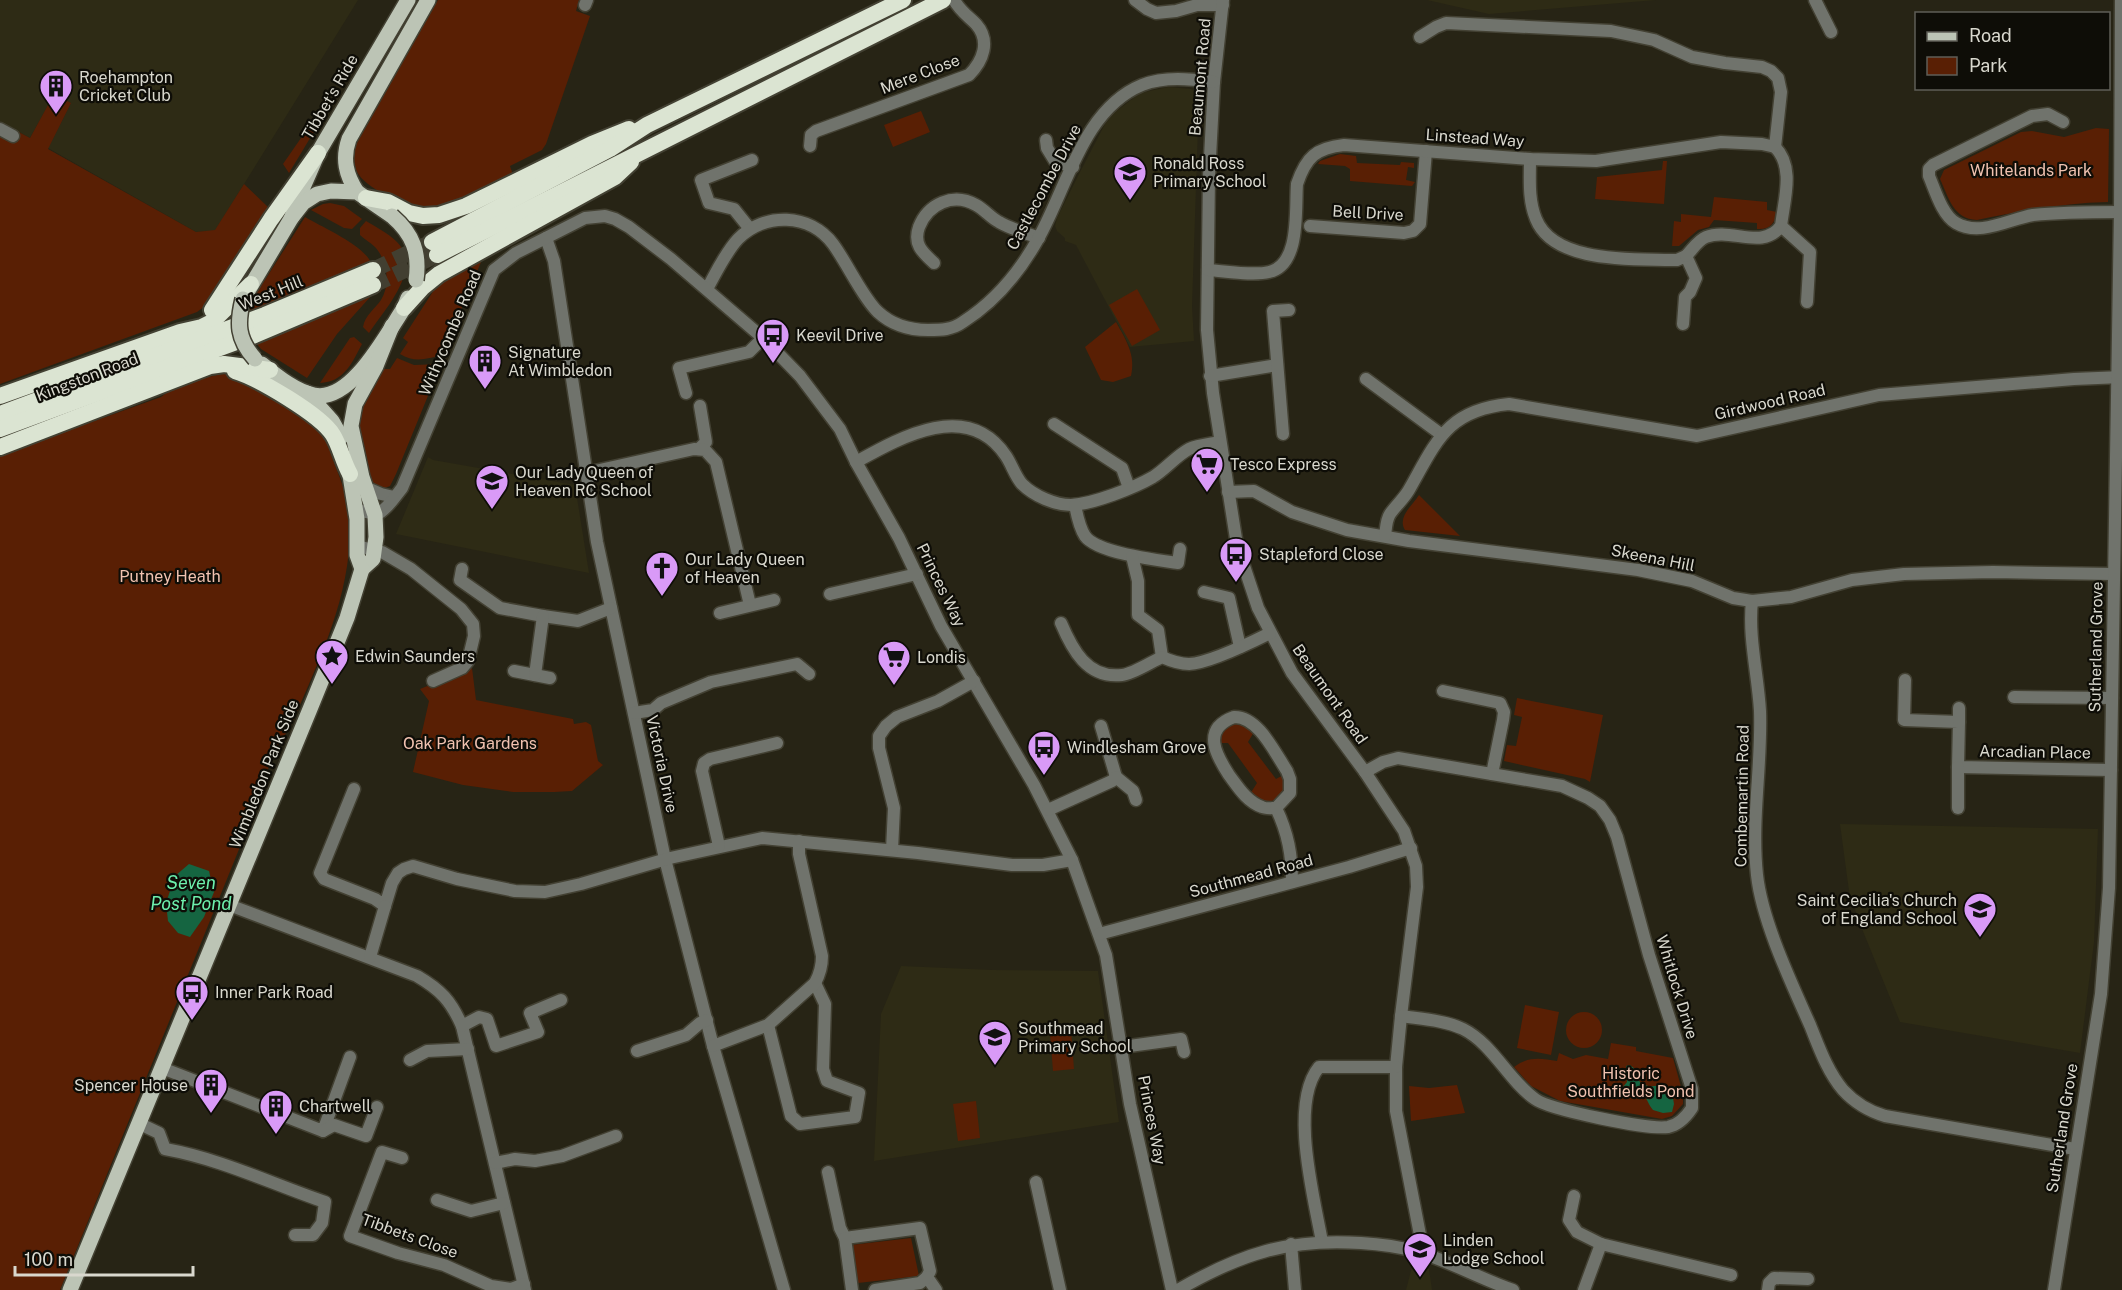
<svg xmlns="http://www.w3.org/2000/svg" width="2122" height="1290" font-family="'Public Sans',sans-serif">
	<rect width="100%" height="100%" fill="#272415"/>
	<g fill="#2e2b15">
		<path d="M0 0H358L215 231 196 232 48 148 71 103 54 95 30 138 0 122Z"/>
		<path d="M1427 0H1656L1489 14Z"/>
		<path d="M1168 87 1191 89 1198 93 1199 98 1192 306 1194 341 1130 347 1076 245 1065 241V238L1057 231 1055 226 1057 218 1080 172 1105 124 1114 113 1140 93Z"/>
		<path d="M428 457 433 460 575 485 589 573 396 534Z"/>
		<path d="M1840 824 2098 829 2094 942 2080 1053 1900 1022 1858 919 1849 891Z"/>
		<path d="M901 966 992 970 1098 971 1119 1122 874 1161 881 1014Z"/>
		<path d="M1413 1263 1429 1269 1432 1290H1406Z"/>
	</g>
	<g fill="#591f04">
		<path d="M438 0H579L576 11 590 16 546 144 542 150 510 166 513 175C489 186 462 202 437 211 420 216 369 190 359 175 353 167 354 158 354 148Z"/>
		<path d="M54 94 71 103 48 149 196 232 215 230 244 184 269 208 205 306 197 312 0 384V122L30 138Z"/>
		<path d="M921 111 930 132 893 147 884 125Z"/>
		<path d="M310 125H318L289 173 283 164Z"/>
		<path d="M2096 128 2109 129 2108 202C2063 203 2021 211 1977 220 1953 219 1949 198 1940 179L1944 170 2021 132 2032 131 2064 137Z"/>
		<path d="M1340 154 1356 156 1357 163 1400 165 1401 162 1414 163V168L1408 167 1406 180 1415 182 1412 186 1350 181V169L1345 166 1318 164 1320 161Z"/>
		<path d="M1663 161H1667L1664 204 1595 199 1597 177 1662 170Z"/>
		<path d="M1714 197 1767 202V210L1777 212C1775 224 1769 230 1757 229V223L1714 220 1709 227 1698 230 1679 246H1672L1674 221 1681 222V214L1711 217Z"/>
		<path d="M330 203 344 206 362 219 352 229 344 228 311 210 323 204Z"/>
		<path d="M305 217C322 227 365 246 371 263L248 313 256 294Z"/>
		<path d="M366 221C376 227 388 233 397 242 423 269 385 309 369 333L363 327C365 315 375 309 381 300 391 284 387 260 375 247 370 242 365 240 360 235V228Z"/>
		<path d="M484 255 442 355C427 359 414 363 400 354L408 342 403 338 441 279Z"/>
		<path d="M1137 289 1160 330 1132 346 1109 305Z"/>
		<path d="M371 296 337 334 307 378 261 349 256 343Z"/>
		<path d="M1116 322C1126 340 1136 355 1131 376L1113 382 1101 380 1085 347Z"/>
		<path d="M354 337 362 344C352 363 344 382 320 383L350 338Z"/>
		<path d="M397 358 414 365 441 364 396 474 390 486 385 488 372 483C362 464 352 424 359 404 364 392 377 379 384 369H390Z"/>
		<path d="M223 374 235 375 324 427C329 461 350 489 350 524 351 595 321 656 293 721 288 732 280 741 275 752 267 768 264 784 259 800L60 1290H0V455L161 397C179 382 201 378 223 374Z"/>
		<path d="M1419 495 1460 536 1405 530C1397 517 1412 506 1419 495Z"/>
		<path d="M472 668 476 700 573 719 574 724 586 722 591 725 598 761 603 765 572 791 554 792H513L463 785 413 772 429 701 420 689Z"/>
		<path d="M1517 698 1603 715 1590 782 1585 779 1504 761 1507 745 1516 746 1522 717 1514 715Z"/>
		<path d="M1242 722 1254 732 1248 742 1276 779 1285 774 1286 791 1278 799 1265 803 1250 794 1257 783 1228 743H1217L1218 735 1228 724Z"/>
		<path d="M1525 1005 1559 1012 1551 1055 1517 1048Z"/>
		<circle cx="1584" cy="1030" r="18"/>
		<path d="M1071 1031 1074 1069 1053 1071 1050 1033Z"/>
		<path d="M1611 1043 1636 1047V1051L1673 1058 1683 1094V1104L1672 1116 1662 1119 1560 1101 1531 1086 1514 1067C1528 1056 1541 1058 1557 1061L1559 1053 1573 1059 1586 1055 1608 1059Z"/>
		<path d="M1457 1085 1465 1113 1411 1121 1409 1086 1429 1088Z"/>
		<path d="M976 1101 980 1138 958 1141 953 1104Z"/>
		<path d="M911 1238 919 1276 858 1283 851 1245Z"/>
	</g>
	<g fill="#156541">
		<path d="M189 864 209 871 214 892 204 917 190 937 178 933 168 921 166 903 175 876Z"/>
		<path d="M1630 1065 1636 1070C1636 1086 1648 1088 1662 1085L1672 1092 1674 1104 1672 1112 1663 1113 1653 1110C1645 1100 1645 1088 1631 1085L1626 1089 1607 1092 1623 1087 1627 1082 1626 1066Z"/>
	</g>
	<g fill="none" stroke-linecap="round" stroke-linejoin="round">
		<g stroke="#423f31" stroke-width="16" stroke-dasharray="16 8" stroke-linecap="butt">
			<path d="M373 270 432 242"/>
			<path d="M373 285 437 255"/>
		</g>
		<defs>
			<g id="minor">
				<path d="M1135 0 1147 9 1156 13 1176 11 1197 5H1223"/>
				<path d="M1223 0 1214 82 1209 176 1207 330 1213 393 1237 545 1258 608 1292 673 1365 772 1404 831 1416 866 1417 887 1401 1016 1396 1067V1111L1421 1240V1253"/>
				<path d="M1815 0 1831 32"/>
				<path d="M585 5 587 0"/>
				<path d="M2063 122 2048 114 2032 116 1933 165 1929 169V176C1935 190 1942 215 1956 223 1980 237 2009 219 2033 215 2062 212 2091 212 2120 212"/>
				<path d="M0 129 13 136"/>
				<path d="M1046 140 1047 148 1055 161 1073 167"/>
				<path d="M810 146 811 135 816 131 969 75C983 61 991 41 976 24 968 16 960 11 954 0"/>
				<path d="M1530 159C1530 178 1528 200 1536 219 1553 262 1628 259 1667 260H1677L1686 256 1696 278 1690 292 1685 297 1683 324"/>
				<path d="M1310 226 1404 233 1413 231 1420 224 1426 151"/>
				<path d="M1781 226 1810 252 1807 302"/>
				<path d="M750 229 734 209 709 203 701 180 752 160"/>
				<path d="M546 238 554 261 597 542 665 859 713 1046 784 1290"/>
				<path d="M1686 256C1692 250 1698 240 1706 237 1731 227 1762 251 1781 226 1784 200 1795 167 1775 147"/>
				<path d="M934 263C922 252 913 244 919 227 928 204 953 192 976 205 985 210 991 218 999 222 1011 229 1026 233 1039 238"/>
				<path d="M1208 270C1225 271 1253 276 1269 272 1301 265 1295 209 1297 184 1306 157 1316 148 1344 145L1530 159 1596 161 1721 142 1762 144 1775 147 1781 92 1778 78 1771 71 1762 67 1725 63 1692 57 1654 40 1611 31 1446 23 1436 27 1420 37"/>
				<path d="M707 289C716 273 725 253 738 239 764 212 810 213 833 244 847 263 863 298 878 312 892 325 910 330 928 330 941 330 952 330 963 322 996 301 1019 273 1038 239 1067 188 1083 109 1142 85 1165 76 1190 79 1214 82"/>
				<path d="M1210 376 1277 365"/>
				<path d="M1366 379 1442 435"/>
				<path d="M686 393 679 368 749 352 763 338"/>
				<path d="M1054 424 1122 468 1129 488"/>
				<path d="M1283 434 1273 311 1289 310"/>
				<path d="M699 449 706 442 700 406"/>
				<path d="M856 462C901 437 968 399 1006 456 1012 465 1015 476 1022 484 1034 496 1055 505 1071 505 1093 504 1134 488 1153 477 1166 469 1176 456 1189 449 1198 445 1210 444 1220 442"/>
				<path d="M586 473 694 449 705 450 716 462 750 605"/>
				<path d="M365 487 381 494 394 497"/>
				<path d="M1228 492 1254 491 1292 512 1347 530 1409 541 1638 570 1692 581 1733 598 1752 601 1791 597 1852 580 1904 574 1993 572 2113 574"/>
				<path d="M1075 505C1077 515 1079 527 1085 536 1097 553 1156 560 1178 563L1180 549"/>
				<path d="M355 510 378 514C389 507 394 498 402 488L494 270 516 253 585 218 605 216 615 219 629 227 671 259 763 338 800 376 840 429 856 462 899 538 941 626 1034 785 1072 860 1106 955 1130 1104 1172 1290"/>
				<path d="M1385 536C1386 529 1386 520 1390 514 1396 505 1405 498 1410 488 1437 440 1448 410 1509 404L1697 436 1879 395 2074 379 2122 377"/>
				<path d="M357 546 382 552 411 569 461 609 473 624 474 636 468 661 462 668 433 681"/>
				<path d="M1132 556 1138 581V615L1158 630 1162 657"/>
				<path d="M462 569 460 580 500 608 543 616 578 621 611 608"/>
				<path d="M1204 592 1229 598 1240 647"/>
				<path d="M830 594 917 574"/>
				<path d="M1752 601C1748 637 1758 675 1760 711 1762 765 1751 820 1757 875 1762 921 1791 982 1810 1025 1819 1047 1827 1071 1843 1090 1855 1103 1868 1111 1885 1116L2075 1149"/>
				<path d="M720 613 774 600"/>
				<path d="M1061 623C1072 649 1087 679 1122 675 1133 674 1151 662 1162 657 1171 661 1179 664 1189 664 1208 663 1252 642 1270 633"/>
				<path d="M514 671 550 678"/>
				<path d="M535 675 543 616"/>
				<path d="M1905 680 1904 720 1959 722 1958 767 2111 770"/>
				<path d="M1443 691 1500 703 1504 712 1503 720 1492 774"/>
				<path d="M2014 697 2112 698"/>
				<path d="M634 713 653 710 661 703 711 682 797 664 809 674"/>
				<path d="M1234 717C1258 716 1275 753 1287 771L1290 779V793L1276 808C1272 808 1266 809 1262 807 1247 802 1238 787 1229 775 1216 755 1201 729 1234 717Z"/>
				<path d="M1959 722V708"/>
				<path d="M1101 726 1116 777"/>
				<path d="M1365 772 1383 762 1398 758 1562 786 1588 798 1600 806 1610 820 1617 837 1649 955 1692 1089V1108C1686 1117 1679 1125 1668 1127 1649 1130 1550 1110 1535 1099 1508 1080 1493 1044 1463 1029 1444 1020 1421 1019 1401 1016"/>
				<path d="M354 789 320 873 324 879 375 899 385 906 392 883 398 873 404 869 413 866 457 879 515 891 545 892 581 884 670 858 762 838 918 853 1012 865H1043L1072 860"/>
				<path d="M1276 808C1288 833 1292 855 1292 882"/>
				<path d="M1958 808V767"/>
				<path d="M1048 810 1112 781 1116 777 1133 791 1136 800"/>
				<path d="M719 846 702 771 704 763 710 759 777 743"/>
				<path d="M892 850 894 808 879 748V736L886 726 897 717 938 701 974 681"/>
				<path d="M229 905 417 976C441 990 451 1001 462 1026L525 1290"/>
				<path d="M1099 934 1349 867 1411 848"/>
				<path d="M370 957 385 906"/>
				<path d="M768 1025 791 1116 800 1124 855 1117 859 1093 827 1081 823 1069 825 1004 815 983"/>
				<path d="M462 1026 479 1017 487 1019 496 1046 538 1032 530 1013 561 1000"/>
				<path d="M713 1046 768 1025 815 983C820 974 822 967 822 956L799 854V841"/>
				<path d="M1122 1047 1181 1039 1184 1052"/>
				<path d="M637 1051 686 1035 700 1023 707 1020"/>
				<path d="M410 1060 427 1051 468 1049"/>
				<path d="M162 1068 323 1131 350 1057"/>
				<path d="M138 1123 159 1133 165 1149C221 1159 272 1184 325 1202L322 1223 313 1235H295"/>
				<path d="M323 1131 334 1125 366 1136 377 1107"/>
				<path d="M402 1158 382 1152 350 1236 398 1253 444 1265 491 1286 511 1289 524 1284"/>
				<path d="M495 1163 515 1159 535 1161 562 1156 616 1136"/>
				<path d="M828 1172 840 1228 845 1238 920 1228 930 1271 927 1277 936 1290"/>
				<path d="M1036 1182 1060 1290"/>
				<path d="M1574 1196 1569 1220 1577 1232 1601 1244 1731 1275"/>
				<path d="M437 1200 471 1211 504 1203"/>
				<path d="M845 1238 852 1290"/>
				<path d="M1322 1242C1314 1197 1289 1104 1319 1067H1396"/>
				<path d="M1291 1244 1295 1290"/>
				<path d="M875 1290 920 1283 927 1277"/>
				<path d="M1178 1290C1240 1254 1289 1238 1361 1243 1380 1244 1400 1247 1419 1252 1451 1262 1481 1279 1513 1290"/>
				<path d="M1584 1290 1601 1244"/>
				<path d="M1768 1290 1769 1283 1774 1278 1808 1279"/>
				<path d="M2054 1290 2101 994 2109 888 2120 212 2121 0"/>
			</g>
			<g id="major">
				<path d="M357 192C346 175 342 159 349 139L428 0"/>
				<path d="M292 217 297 201 318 153 408 0"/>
				<path d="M246 294 292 217 303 203 317 194 331 191 357 192 392 216"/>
				<path d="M262 364C277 376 295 391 314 395 351 403 386 335 404 308L408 298"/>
				<path d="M307 393 332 421 341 437"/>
				<path d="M348 463 357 519V555L362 569"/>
				<path d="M362 569 373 559 376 537 375 515 362 477 351 426 355 404 376 366 392 326"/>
				<path d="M70 1290 310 709 347 618 362 569"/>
			</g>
			<g id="highway">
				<path d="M366 198 388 202 409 213 423 216 439 215 466 206 592 144 629 129"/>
				<path d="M432 242 610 149 647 125 903 0"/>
				<path d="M437 255 943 0"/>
				<path d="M404 308 423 287 439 274 615 177 631 162"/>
				<path d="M212 310 271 219 318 153"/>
				<path d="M235 371C258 378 321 415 333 435 340 446 343 462 350 474"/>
				<path d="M0 396 180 332 202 327 212 322 251 284"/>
				<path d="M0 414 265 315 373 270"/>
				<path d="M0 429 255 335 373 285"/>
				<path d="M0 447 210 366 224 364 270 370"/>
			</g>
		</defs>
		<use href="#minor" stroke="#434133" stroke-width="15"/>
		<use href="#major" stroke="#434133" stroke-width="18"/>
		<use href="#highway" stroke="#434133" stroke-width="20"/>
		<use href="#minor" stroke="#70736c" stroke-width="12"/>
		<use href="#major" stroke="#bcc4b5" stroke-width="15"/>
		<use href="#highway" stroke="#dbe4d2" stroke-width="16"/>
		<defs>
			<g id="major-bridge">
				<path d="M392 216C413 234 420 253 416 280"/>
				<path d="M243 299C237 323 237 339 255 359"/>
			</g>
		</defs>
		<use href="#major-bridge" stroke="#434133" stroke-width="18" stroke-linecap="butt"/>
		<use href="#major-bridge" stroke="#bcc4b5" stroke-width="15"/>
	</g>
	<defs>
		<symbol id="building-pin" viewBox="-11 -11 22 30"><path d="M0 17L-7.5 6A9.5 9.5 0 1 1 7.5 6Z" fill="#d99af7" stroke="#0e0d07"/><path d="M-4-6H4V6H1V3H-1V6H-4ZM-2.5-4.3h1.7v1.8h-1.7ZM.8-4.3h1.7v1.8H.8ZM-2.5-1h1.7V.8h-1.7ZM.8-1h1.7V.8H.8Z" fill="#111"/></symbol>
		<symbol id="school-pin" viewBox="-11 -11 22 30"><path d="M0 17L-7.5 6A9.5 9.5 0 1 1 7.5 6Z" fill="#d99af7" stroke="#0e0d07"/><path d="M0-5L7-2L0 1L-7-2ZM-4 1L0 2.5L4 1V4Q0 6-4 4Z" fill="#111"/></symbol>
		<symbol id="bus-pin" viewBox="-11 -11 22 30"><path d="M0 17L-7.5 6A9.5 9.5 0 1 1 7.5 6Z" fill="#d99af7" stroke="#0e0d07"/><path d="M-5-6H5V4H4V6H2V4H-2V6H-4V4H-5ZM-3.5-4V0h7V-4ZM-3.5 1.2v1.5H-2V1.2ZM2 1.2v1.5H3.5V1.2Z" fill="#111"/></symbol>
		<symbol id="supermarket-pin" viewBox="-11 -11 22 30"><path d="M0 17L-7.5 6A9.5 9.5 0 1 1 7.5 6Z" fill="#d99af7" stroke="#0e0d07"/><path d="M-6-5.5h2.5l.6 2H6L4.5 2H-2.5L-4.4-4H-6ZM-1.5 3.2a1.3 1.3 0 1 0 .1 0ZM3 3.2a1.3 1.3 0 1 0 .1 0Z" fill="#111"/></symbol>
		<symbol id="church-pin" viewBox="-11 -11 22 30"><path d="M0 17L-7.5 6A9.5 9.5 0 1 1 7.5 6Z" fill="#d99af7" stroke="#0e0d07"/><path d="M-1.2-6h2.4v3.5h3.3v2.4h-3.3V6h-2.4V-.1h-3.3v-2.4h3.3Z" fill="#111"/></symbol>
		<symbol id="sight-pin" viewBox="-11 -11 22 30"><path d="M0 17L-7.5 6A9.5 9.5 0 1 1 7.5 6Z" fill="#d99af7" stroke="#0e0d07"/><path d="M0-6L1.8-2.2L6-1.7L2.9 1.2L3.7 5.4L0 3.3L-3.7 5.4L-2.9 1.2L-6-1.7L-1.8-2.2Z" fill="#111"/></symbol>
	</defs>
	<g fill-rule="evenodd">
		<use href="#building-pin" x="37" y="67" width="38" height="52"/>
		<use href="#school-pin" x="1111" y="153" width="38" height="52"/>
		<use href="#bus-pin" x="754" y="316" width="38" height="52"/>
		<use href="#building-pin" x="466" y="342" width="38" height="52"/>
		<use href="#supermarket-pin" x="1188" y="445" width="38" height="52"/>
		<use href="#school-pin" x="473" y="462" width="38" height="52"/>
		<use href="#bus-pin" x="1217" y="535" width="38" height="52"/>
		<use href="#church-pin" x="643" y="549" width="38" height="52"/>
		<use href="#sight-pin" x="313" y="637" width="38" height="52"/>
		<use href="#supermarket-pin" x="875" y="638" width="38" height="52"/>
		<use href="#bus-pin" x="1025" y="728" width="38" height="52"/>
		<use href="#school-pin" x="1961" y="890" width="38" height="52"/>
		<use href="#bus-pin" x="173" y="973" width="38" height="52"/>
		<use href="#school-pin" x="976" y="1018" width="38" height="52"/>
		<use href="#building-pin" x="192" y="1066" width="38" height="52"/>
		<use href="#building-pin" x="257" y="1087" width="38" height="52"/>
		<use href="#school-pin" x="1401" y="1230" width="38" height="52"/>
	</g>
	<g text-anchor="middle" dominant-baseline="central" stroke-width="4.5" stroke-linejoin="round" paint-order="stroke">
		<g font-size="16" fill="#d9d8ce" stroke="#0e0d07">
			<text transform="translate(920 74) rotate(-21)">Mere Close</text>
			<text transform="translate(1200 77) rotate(-85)">Beaumont Road</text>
			<text transform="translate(330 97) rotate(-60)">Tibbet's Ride</text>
			<text transform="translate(1475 138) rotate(4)">Linstead Way</text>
			<text transform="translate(1044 187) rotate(-62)">Castlecombe Drive</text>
			<text transform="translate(1368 213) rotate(3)">Bell Drive</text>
			<text transform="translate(271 293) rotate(-22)">West Hill</text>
			<text transform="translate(450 333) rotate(-67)">Withycombe Road</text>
			<text transform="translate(87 377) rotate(-21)">Kingston Road</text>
			<text transform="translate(1770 402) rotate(-13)">Girdwood Road</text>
			<text transform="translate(1653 558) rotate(11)">Skeena Hill</text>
			<text transform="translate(941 585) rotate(64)">Princes Way</text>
			<text transform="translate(2096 647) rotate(-89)">Sutherland Grove</text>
			<text transform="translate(1330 694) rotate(55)">Beaumont Road</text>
			<text transform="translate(2035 752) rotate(1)">Arcadian Place</text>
			<text transform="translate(662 764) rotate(78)">Victoria Drive</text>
			<text transform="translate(264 774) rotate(-68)">Wimbledon Park Side</text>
			<text transform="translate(1742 796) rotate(-89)">Combemartin Road</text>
			<text transform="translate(1251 876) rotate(-15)">Southmead Road</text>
			<text transform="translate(1677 987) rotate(73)">Whitlock Drive</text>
			<text transform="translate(1152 1120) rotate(79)">Princes Way</text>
			<text transform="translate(2062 1128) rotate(-81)">Sutherland Grove</text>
			<text transform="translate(410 1236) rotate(20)">Tibbets Close</text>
		</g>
		<g font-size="16" fill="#d9d8ce" stroke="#0e0d07" text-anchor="start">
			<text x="79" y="77">Roehampton<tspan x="79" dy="18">Cricket Club</tspan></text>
			<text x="1153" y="163">Ronald Ross<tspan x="1153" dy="18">Primary School</tspan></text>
			<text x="796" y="335">Keevil Drive</text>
			<text x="508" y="352">Signature<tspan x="508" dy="18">At Wimbledon</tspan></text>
			<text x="1230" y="464">Tesco Express</text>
			<text x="515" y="472">Our Lady Queen of<tspan x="515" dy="18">Heaven RC School</tspan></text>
			<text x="1259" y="554">Stapleford Close</text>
			<text x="685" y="559">Our Lady Queen<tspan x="685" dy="18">of Heaven</tspan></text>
			<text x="355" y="656">Edwin Saunders</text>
			<text x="917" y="657">Londis</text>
			<text x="1067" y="747">Windlesham Grove</text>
			<text x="1957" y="900" text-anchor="end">Saint Cecilia's Church<tspan x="1957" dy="18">of England School</tspan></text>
			<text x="215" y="992">Inner Park Road</text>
			<text x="1018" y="1028">Southmead<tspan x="1018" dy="18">Primary School</tspan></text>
			<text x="188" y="1085" text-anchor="end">Spencer House</text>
			<text x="299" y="1106">Chartwell</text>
			<text x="1443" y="1240">Linden<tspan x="1443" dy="18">Lodge School</tspan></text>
		</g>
		<g font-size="16" fill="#f1c2b0" stroke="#0e0d07">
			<text x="2031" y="170">Whitelands Park</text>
			<text x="170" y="576">Putney Heath</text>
			<text x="470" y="743">Oak Park Gardens</text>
			<text x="1631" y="1073">Historic<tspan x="1631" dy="18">Southfields Pond</tspan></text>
		</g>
		<g font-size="18" font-style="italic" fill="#6defac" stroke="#0e0d07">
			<text x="191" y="882">Seven<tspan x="191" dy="21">Post Pond</tspan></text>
		</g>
	</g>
	<rect x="1915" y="12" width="195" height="78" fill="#0e0d07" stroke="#5f5e57" stroke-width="1.5"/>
	<rect x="1927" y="32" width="30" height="9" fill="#bcc4b5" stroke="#5f5e57" stroke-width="1.5"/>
	<text x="1969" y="42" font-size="18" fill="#d9d8ce">Road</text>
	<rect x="1927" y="57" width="30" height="18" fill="#591f04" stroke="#5f5e57" stroke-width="1.5"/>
	<text x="1969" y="72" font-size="18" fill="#d9d8ce">Park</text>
	<path d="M15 1266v9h178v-9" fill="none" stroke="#d9d8ce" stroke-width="3"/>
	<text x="24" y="1266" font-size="18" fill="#d9d8ce" stroke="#0e0d07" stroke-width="4.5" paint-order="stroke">100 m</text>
</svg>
